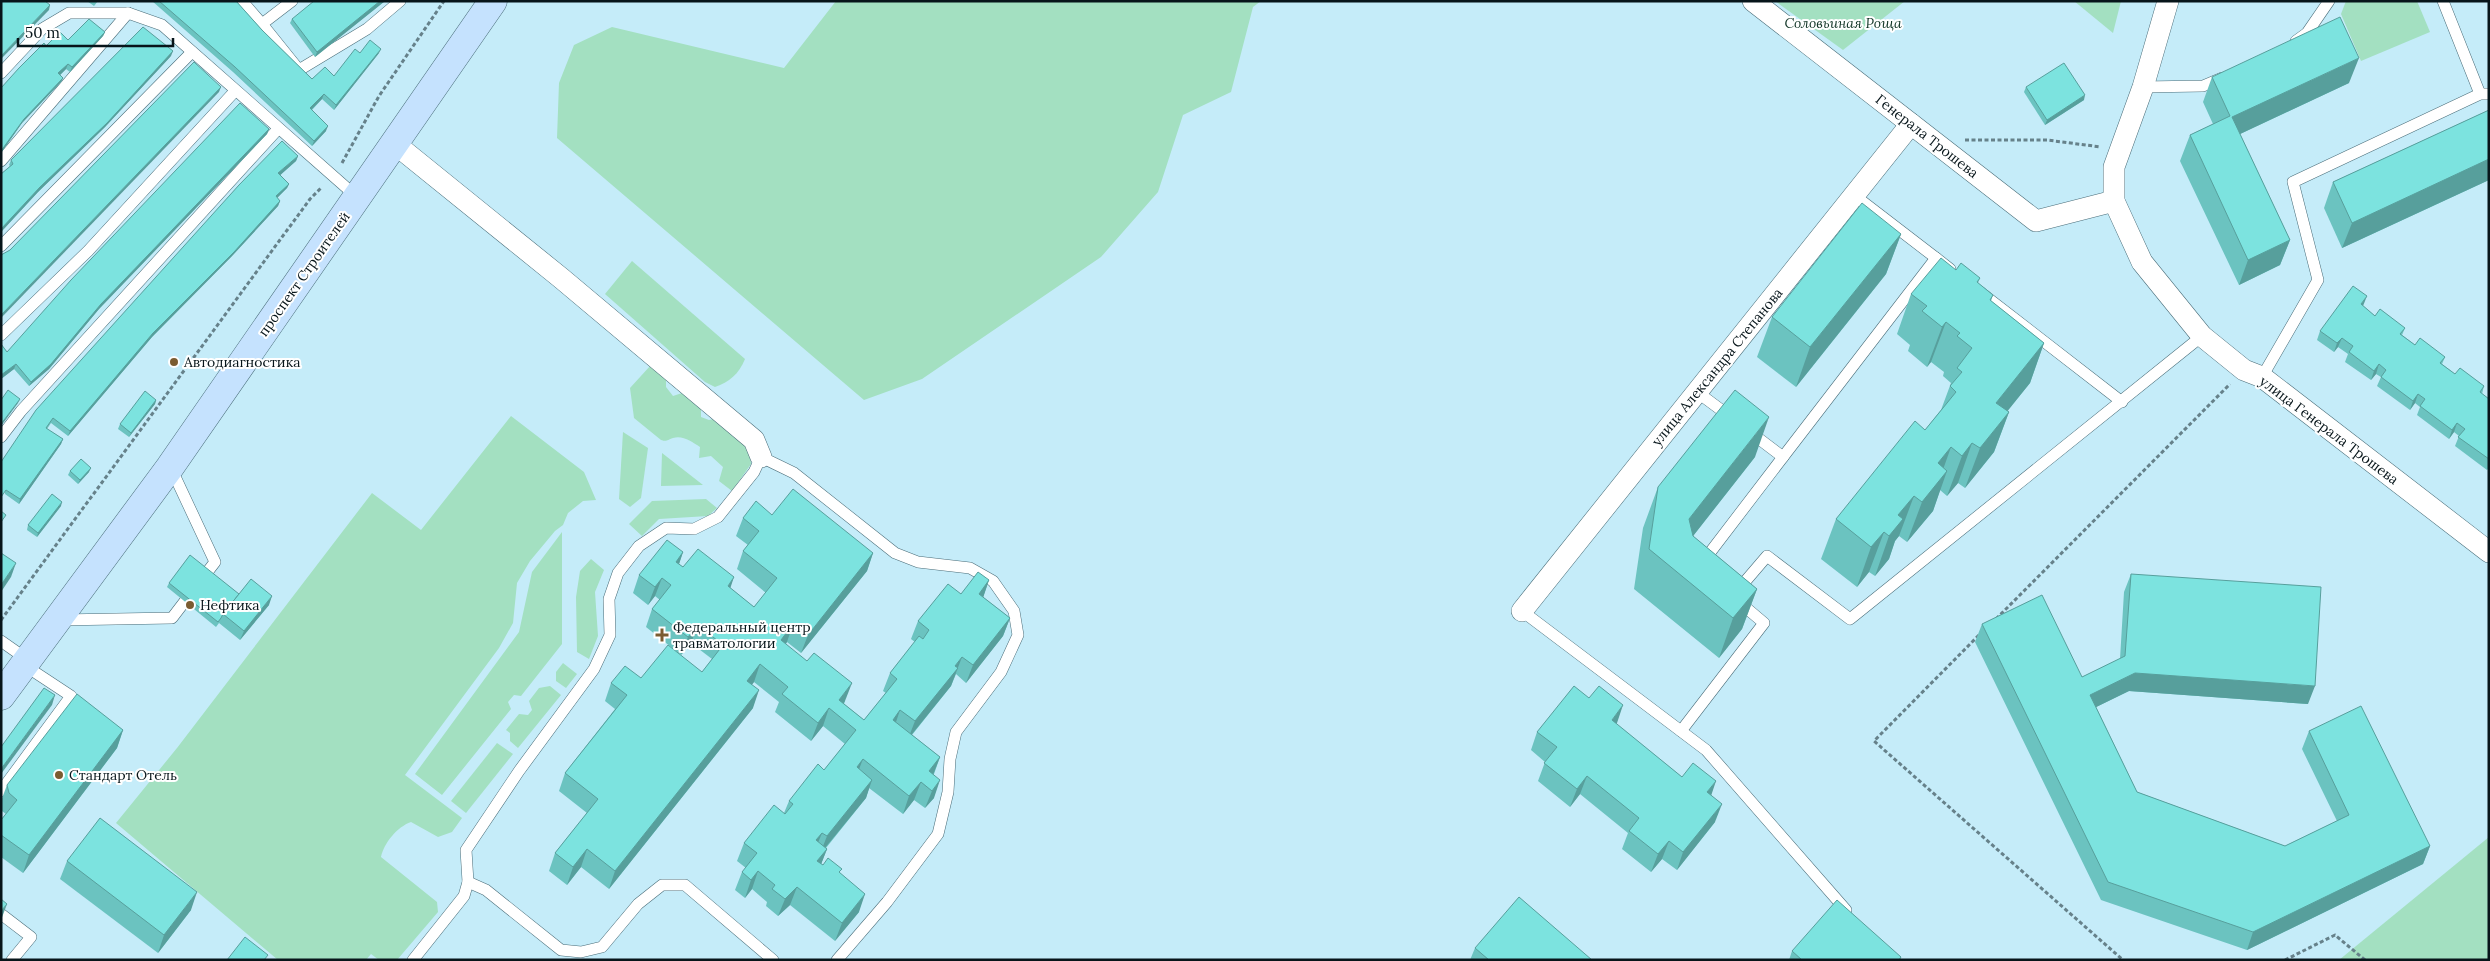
<svg xmlns="http://www.w3.org/2000/svg" width="2490" height="961" font-family="Lora,serif">
	<rect width="100%" height="100%" fill="#c5ecf9"/>
	<g fill="#a3e0c1">
		<path d="M836 1H1261L1253 7 1231 92 1183 115 1158 192 1101 257 922 379 864 400 557 138 559 83 574 45 612 27 784 68Z"/>
		<path d="M1775 1H1905L1843 50Z"/>
		<path d="M2074 1H2121L2113 33Z"/>
		<path d="M2346 1H2417L2430 32 2361 61 2341 14Z"/>
		<path d="M632 261 745 359C739 374 729 382 715 387L705 382 605 294Z"/>
		<path d="M651 365 666 378V387L673 396 685 392 701 409V417L709 420 718 418 750 448 751 464 732 491 719 481 723 467 711 456 699 458 700 447C692 442 683 435 673 438 667 440 667 442 661 440L634 418 630 388Z"/>
		<path d="M511 416 584 472 596 500 583 501 568 513 563 525 555 531 530 561 517 583 513 623 499 648 405 775 462 818 452 832 438 837 411 822C397 827 384 843 381 857L437 902 438 912 397 960H379L371 954 366 960H278L116 823 177 748 372 493 421 530Z"/>
		<path d="M623 432 648 448 641 498 630 507 619 499Z"/>
		<path d="M662 453 703 485 661 486Z"/>
		<path d="M706 499 717 508 708 516 659 519 642 536 629 524 652 501Z"/>
		<path d="M562 532V644L521 696 514 695 508 702 511 709 442 795 415 774 519 632 532 572Z"/>
		<path d="M591 559 604 570 595 592 598 636 589 659 577 652 576 597 580 571Z"/>
		<path d="M563 663 577 674 566 688 556 681V672Z"/>
		<path d="M550 686 561 695 518 748 510 741V733L506 730 519 714 528 715 532 710 529 701 539 688Z"/>
		<path d="M497 743 513 754 466 813 451 801Z"/>
		<path d="M2489 837V960H2339Z"/>
	</g>
	<g fill="none" stroke-linecap="round" stroke-linejoin="round">
		<defs>
			<g id="service">
				<path d="M242 1 262 24"/>
				<path d="M292 1 262 24 299 70 367 29 400 1"/>
				<path d="M2443 1 2480 94"/>
				<path d="M2296 41 2307 33 2329 1"/>
				<path d="M1 73 42 29 69 13H128L162 25 357 197"/>
				<path d="M2143 87 2203 86 2222 78"/>
				<path d="M1 161 128 13"/>
				<path d="M1854 195 1936 258"/>
				<path d="M1 246 192 52"/>
				<path d="M1980 292 2122 402"/>
				<path d="M1 335 88 251 235 91"/>
				<path d="M2262 377 2318 280 2293 182 2480 94H2489"/>
				<path d="M1697 392 1732 418"/>
				<path d="M1 437 21 411 278 129"/>
				<path d="M1783 457 1936 258 1950 269"/>
				<path d="M1702 563 1783 457 1750 432"/>
				<path d="M1737 591 1767 556 1850 619 2202 336"/>
				<path d="M1522 611 1706 750 1846 910"/>
				<path d="M60 620 172 618 215 562 171 468"/>
				<path d="M1 641 28 660"/>
				<path d="M1681 731 1764 623 1738 601"/>
				<path d="M1 791 71 696 24 665"/>
				<path d="M468 882 486 890 561 950 581 952 602 947 638 904 662 885H685L773 960"/>
				<path d="M1 914 31 937 12 960"/>
				<path d="M413 960 464 896 468 882 466 850 519 771 594 669 610 635 609 599 618 573 639 546 666 528 694 529 718 517 754 472 761 457 794 473 895 553 918 562 970 568 993 581 1014 611 1018 635 1001 672 956 732 950 759 948 792 938 834 887 902 837 960"/>
			</g>
			<g id="minor">
				<path d="M1753 1 2036 221 2114 201"/>
				<path d="M2168 1 2143 87 2114 167V201L2142 262 2202 336 2244 370 2262 377 2489 552"/>
				<path d="M394 143 561 278 754 440 761 457"/>
				<path d="M1522 611 1911 124"/>
			</g>
			<path id="secondary" d="M1 696 170 467 493 1"/>
		</defs>
		<use href="#service" stroke="#4a6d79" stroke-width="12"/>
		<use href="#minor" stroke="#4a6d79" stroke-width="22"/>
		<use href="#secondary" stroke="#4a6d79" stroke-width="29"/>
		<g stroke="#66818a" stroke-width="3" stroke-dasharray="4 2.5" stroke-linecap="butt">
			<path d="M1965 140H2047L2101 147"/>
			<path d="M342 163 379 96 444 1"/>
			<path d="M1996 619 2230 384"/>
			<path d="M1 620 310 199 322 187"/>
			<path d="M1979 635 1874 741 2123 960"/>
			<path d="M2285 960 2335 935 2365 960"/>
		</g>
		<use href="#service" stroke="#fff" stroke-width="11"/>
		<use href="#minor" stroke="#fff" stroke-width="21"/>
		<use href="#secondary" stroke="#c5e2fe" stroke-width="28"/>
	</g>
	<g fill="#6bc3c0">
		<path d="M87 1H98L94 6Z"/>
		<path d="M152 1H236L262 30 312 79 334 76 360 53H379L334 110 322 99 312 110 326 131 312 146 233 72Z"/>
		<path d="M385 1 315 57 290 23 292 19Z"/>
		<path d="M105 32 103 36 70 72 66 69 60 75 63 78 61 82 22 123 1 153V88L46 46Z"/>
		<path d="M171 56 105 127 38 192 1 232V174L10 166 9 165 11 160Z"/>
		<path d="M2212 77 2349 83 2240 134 2290 240 2280 265 2239 285 2180 161 2190 135 2213 124 2203 102Z"/>
		<path d="M2026 87 2084 100 2045 125 2024 92Z"/>
		<path d="M2489 110V180L2342 248 2324 208 2333 182Z"/>
		<path d="M269 129 267 134 99 309 49 369 29 386 14 369 1 379V344L7 352Z"/>
		<path d="M298 156 296 161 280 175 289 184 287 188 277 198 280 201 278 206 232 256 152 337 68 436 51 423 47 429 63 439 61 444 19 504 5 494 1 462Z"/>
		<path d="M1901 234 1886 274 1796 387 1757 357 1772 317Z"/>
		<path d="M1956 270 1980 278 1978 283 1993 295 1991 301 2044 343 2030 383 2007 411 2009 412 1994 452 1965 488 1958 483 1947 496 1940 490 1933 511 1907 542 1899 536 1895 541 1889 559 1875 576 1869 572 1857 587 1821 559 1836 519 1925 430 1941 410 1951 383 1943 376 1944 372 1931 362 1927 367 1908 351 1910 345 1897 334 1911 294Z"/>
		<path d="M2363 306 2375 316 2405 328 2402 335 2415 345 2445 357 2442 364 2455 374 2484 386 2482 394 2489 399V468L2487 470 2455 446 2459 436 2454 432 2449 439 2417 415 2420 407 2415 403 2410 410 2377 386 2381 377 2376 374 2371 380 2345 362 2348 354 2338 347 2334 352 2317 340 2320 331Z"/>
		<path d="M156 400 155 404 129 437 118 429 120 424Z"/>
		<path d="M1755 457 1693 536 1757 589 1742 629 1719 658 1634 589 1643 528 1658 487Z"/>
		<path d="M70 471 89 472 78 484 68 475Z"/>
		<path d="M61 506 37 537 27 530 28 525Z"/>
		<path d="M772 515 873 553 867 571 801 653 787 642 786 644 845 701 844 704 864 720 886 693 883 691 890 673 915 642 911 639 918 621 961 594 989 580 983 597 1010 618 1003 636 966 683 956 674 951 686 912 735 940 757 934 774V798L925 808 914 800 903 814 869 788 866 798 826 848 827 849 821 864 840 873 859 912 835 941 790 905 778 916 766 906 767 902 752 889 745 898 735 890 742 872 746 868 737 861 744 843 784 813 789 801 824 770 845 744 823 726 811 741 775 712 779 702 754 682 752 684 753 708 609 889 581 867 567 885 549 871 555 853 587 813 559 791 565 773 615 709 605 701 611 683 641 678 702 672 712 659 691 643 681 655 646 627 652 609 660 600 655 596 648 605 633 593 639 575 683 552 679 564 683 567 730 588 754 607 766 593 737 569 743 551 748 545 736 536 743 518Z"/>
		<path d="M2131 574 2308 704 2129 691 2096 707 2137 792 2285 846 2337 821 2302 749 2309 731 2430 846 2423 864 2247 950 2101 900 1975 642 1982 624 2082 677 2120 659 2124 592Z"/>
		<path d="M169 583 239 594 269 605 240 640 219 623 216 627 167 587Z"/>
		<path d="M1616 724 1682 777 1711 796 1715 822 1677 870 1662 859 1651 872 1622 849 1628 833 1580 794 1570 807 1538 781 1545 762 1531 750 1537 732Z"/>
		<path d="M123 730 117 748 23 873 1 857V820L6 814 2 811 1 801 7 785Z"/>
		<path d="M67 861 191 910 158 953 60 879Z"/>
		<path d="M1475 948 1592 960H1470Z"/>
		<path d="M1792 951 1901 957 1900 960H1789Z"/>
	</g>
	<g fill="#579f9c">
		<path d="M380 1H385L315 57 317 52Z"/>
		<path d="M50 5 49 10 1 59V56Z"/>
		<path d="M105 32 103 36 70 72 72 67Z"/>
		<path d="M381 49 379 53 334 110 336 105Z"/>
		<path d="M173 51 171 56 105 127 38 192 1 232V229L40 187Z"/>
		<path d="M2359 58 2349 83 2223 142 2232 117Z"/>
		<path d="M68 64 66 69 57 78 58 73Z"/>
		<path d="M63 78 61 82 22 123 1 153V151L24 119Z"/>
		<path d="M221 87 219 92 1 318 2 314Z"/>
		<path d="M324 94 322 99 308 113 310 108Z"/>
		<path d="M2085 95 2084 100 2045 125 2047 120Z"/>
		<path d="M328 126 326 131 312 146 314 141Z"/>
		<path d="M269 129 267 134 99 309 49 369 29 386 31 382 101 304Z"/>
		<path d="M298 156 296 161 277 178 278 173Z"/>
		<path d="M2489 159V180L2342 248 2352 223Z"/>
		<path d="M289 184 287 188 274 201 276 196Z"/>
		<path d="M280 201 278 206 232 256 152 337 68 436 70 431 153 333Z"/>
		<path d="M1901 234 1886 274 1796 387 1810 347Z"/>
		<path d="M2290 240 2280 265 2239 285 2248 260Z"/>
		<path d="M2367 296 2363 306 2357 314 2361 304Z"/>
		<path d="M1946 322 1931 362 1927 367 1942 327Z"/>
		<path d="M2342 338 2338 347 2334 352 2337 343Z"/>
		<path d="M2044 343 2030 383 1982 443 1996 403Z"/>
		<path d="M16 364 14 369 1 379V375Z"/>
		<path d="M2379 364 2376 374 2371 380 2374 371Z"/>
		<path d="M2418 394 2415 403 2410 410 2413 401Z"/>
		<path d="M20 399 18 403 1 426V424Z"/>
		<path d="M156 400 155 404 129 437 131 433Z"/>
		<path d="M2009 412 1994 452 1965 488 1980 448Z"/>
		<path d="M1769 417 1755 457 1675 559 1689 519Z"/>
		<path d="M2457 423 2454 432 2449 439 2452 430Z"/>
		<path d="M63 439 61 444 19 504 20 499Z"/>
		<path d="M1972 443 1958 483 1947 496 1962 456Z"/>
		<path d="M1951 447 1939 481 1947 471 1933 511 1907 542 1922 502 1938 463Z"/>
		<path d="M91 468 89 472 78 484 80 480Z"/>
		<path d="M1914 496 1899 536 1895 541 1889 559 1875 576 1889 536 1898 515Z"/>
		<path d="M62 502 61 506 37 537 38 533Z"/>
		<path d="M1884 532 1869 572 1857 587 1871 547Z"/>
		<path d="M683 552 677 570 676 562Z"/>
		<path d="M873 553 867 571 801 653 808 635Z"/>
		<path d="M16 563 11 577 1 592V585Z"/>
		<path d="M734 577 728 595V586Z"/>
		<path d="M662 578 655 596 648 605 655 587Z"/>
		<path d="M989 580 983 598 979 594Z"/>
		<path d="M1757 589 1742 629 1719 658 1733 618Z"/>
		<path d="M272 596 269 605 240 640 244 631Z"/>
		<path d="M1010 618 1003 636 966 683 973 665Z"/>
		<path d="M793 624 787 642 774 658 781 640Z"/>
		<path d="M698 625 691 643 681 655 688 637Z"/>
		<path d="M962 657 951 686 908 739 915 721Z"/>
		<path d="M760 664 754 682 741 699 747 681Z"/>
		<path d="M2135 673 2315 686 2308 704 2129 691 2084 713 2090 695Z"/>
		<path d="M852 683 845 701 836 714 839 700Z"/>
		<path d="M759 690 753 708 609 889 615 871Z"/>
		<path d="M55 695 52 705 1 774V769Z"/>
		<path d="M1623 705 1617 723 1605 738 1612 720Z"/>
		<path d="M829 708 823 726 811 741 818 723Z"/>
		<path d="M900 710 894 728 893 720Z"/>
		<path d="M123 730 117 748 23 873 29 855Z"/>
		<path d="M940 757 933 775 929 771Z"/>
		<path d="M863 759 856 777 857 767Z"/>
		<path d="M1587 776 1580 794 1570 807 1577 789Z"/>
		<path d="M872 780 866 798 820 854 827 836Z"/>
		<path d="M940 780 934 798 925 808 932 791Z"/>
		<path d="M1716 781 1710 799 1707 792Z"/>
		<path d="M921 782 914 800 903 814 909 796Z"/>
		<path d="M1722 804 1715 822 1677 870 1683 852Z"/>
		<path d="M822 833 815 850 816 840Z"/>
		<path d="M1669 841 1662 859 1651 872 1658 854Z"/>
		<path d="M2430 846 2423 864 2247 950 2253 932Z"/>
		<path d="M587 849 581 867 567 885 573 867Z"/>
		<path d="M827 849 820 867 817 861Z"/>
		<path d="M758 871 752 889 745 898 751 880Z"/>
		<path d="M797 887 790 905 778 916 785 899Z"/>
		<path d="M197 892 191 910 158 953 164 935Z"/>
		<path d="M865 894 859 912 835 941 842 923Z"/>
		<path d="M7 904 1 920V911Z"/>
	</g>
	<g fill="#7ce3df" stroke="#579f9c">
		<path d="M1 1H45L50 5 1 56Z"/>
		<path d="M159 1H236L262 30 312 79 325 67 334 76 355 49 360 53 370 40 381 49 336 105 324 94 310 108 328 126 314 141 235 67Z"/>
		<path d="M314 1H380L317 52 292 19Z"/>
		<path d="M2340 17 2359 58 2232 117 2290 240 2248 260 2190 135 2230 116 2212 77Z"/>
		<path d="M89 19 105 32 72 67 68 64 58 73 63 78 24 119 1 151V88L19 68 44 43 46 46 60 32 68 40Z"/>
		<path d="M143 27 173 51 107 123 40 187 1 229V174L13 164 11 160Z"/>
		<path d="M194 62 221 87 2 314 1 313V255L10 250Z"/>
		<path d="M2064 63 2085 95 2047 120 2026 87Z"/>
		<path d="M240 103 269 129 101 304 51 364 31 382 16 364 1 375V344L7 352 71 280Z"/>
		<path d="M2489 110V159L2352 223 2333 182Z"/>
		<path d="M282 141 298 156 278 173 289 184 276 196 280 201 234 252 153 333 70 431 53 418 46 428 63 439 20 499 6 490 1 497V462L36 410 239 185Z"/>
		<path d="M1862 203 1901 234 1810 347 1772 317Z"/>
		<path d="M1941 258 1956 270 1961 263 1980 278 1977 282 1993 295 1990 300 2044 343 1996 403 2009 412 1980 448 1972 443 1962 456 1951 447 1938 463 1947 471 1922 502 1914 496 1898 515 1903 519 1889 536 1884 532 1871 547 1836 519 1915 421 1925 430 1956 392 1950 386 1962 372 1957 368 1972 348 1957 336 1960 333 1946 322 1942 327 1922 311 1927 306 1911 294Z"/>
		<path d="M2353 286 2367 296 2361 304 2375 316 2380 309 2405 328 2400 334 2415 345 2420 338 2445 357 2440 363 2455 374 2460 368 2484 386 2480 392 2489 399V459L2458 437 2465 429 2457 423 2452 430 2420 406 2425 399 2418 394 2413 401 2381 377 2386 370 2379 364 2374 371 2349 352 2353 346 2346 341 2342 338 2337 343 2320 331Z"/>
		<path d="M8 390 20 399 1 424V400Z"/>
		<path d="M1735 390 1769 417 1689 519 1693 536 1757 589 1733 618 1649 549 1658 487Z"/>
		<path d="M145 391 156 400 131 433 120 424Z"/>
		<path d="M81 459 91 468 80 480 70 471Z"/>
		<path d="M793 489 873 553 808 635 793 624 781 640 807 661 814 653 852 683 839 700 864 720 897 679 890 673 919 636 923 639 929 630 918 621 948 584 961 594 978 572 989 580 979 594 1010 618 973 665 962 657 955 666 958 668 915 721 900 710 893 720 940 757 929 771 940 780 932 791 921 782 909 796 863 759 857 767 872 780 827 836 822 833 816 840 827 849 817 861 823 865 828 858 842 869 839 872 865 894 842 923 797 887 785 899 772 889 775 885 758 871 751 880 742 872 757 853 744 843 774 805 785 814 793 804 789 801 818 764 824 770 856 730 829 708 818 723 782 694 788 687 760 664 747 681 759 690 615 871 587 849 573 867 555 853 598 799 565 773 627 695 611 683 625 666 641 678 668 645 702 672 723 645 698 625 688 637 652 609 671 585 662 578 655 587 639 575 667 540 683 552 676 562 683 567 698 549 734 577 728 586 754 607 777 578 743 551 759 531 743 518 756 501 772 515Z"/>
		<path d="M52 494 62 502 38 533 28 525Z"/>
		<path d="M1 511 6 515 1 522Z"/>
		<path d="M1 553 16 563 1 585Z"/>
		<path d="M190 555 239 594 223 614 221 618 218 622 169 583Z"/>
		<path d="M2131 574 2321 587 2315 686 2135 673 2090 695 2137 792 2285 846 2349 815 2309 731 2361 706 2430 846 2253 932 2108 882 1982 624 2042 595 2082 677 2125 656Z"/>
		<path d="M251 579 272 596 244 631 223 614Z"/>
		<path d="M1574 686 1589 698 1599 686 1623 705 1612 720 1682 777 1693 763 1716 781 1707 792 1722 804 1683 852 1669 841 1658 854 1629 831 1639 818 1587 776 1577 789 1544 763 1557 747 1537 732Z"/>
		<path d="M44 688 55 695 1 769V747Z"/>
		<path d="M77 694 123 730 29 855 1 835V820L17 800 9 793 7 785Z"/>
		<path d="M100 818 197 892 164 935 67 861Z"/>
		<path d="M1519 897 1592 960H1489L1475 948Z"/>
		<path d="M1 899 7 904 1 911Z"/>
		<path d="M1837 900 1901 957 1899 960H1802L1792 951Z"/>
		<path d="M245 937 268 955 264 960H227Z"/>
	</g>
	<g fill="#7b5c31" stroke="#fff" stroke-width="2">
		<circle cx="174" cy="362" r="5"/>
		<circle cx="190" cy="605" r="5"/>
		<path d="M659.5 627.5h5v5h5v5h-5v5h-5v-5h-5v-5h5z"/>
		<circle cx="59" cy="775" r="5"/>
	</g>
	<g text-anchor="middle" dominant-baseline="central" stroke-width="4" stroke-linejoin="round" paint-order="stroke">
		<g font-size="14" font-style="italic" fill="#113526" stroke="#fff">
			<text x="1843" y="23">Соловьиная Роща</text>
		</g>
		<g font-size="14" fill="#07151a" stroke="#fff">
			<text transform="translate(1927 136) rotate(38)">Генерала Трошева</text>
			<text transform="translate(304 274) rotate(-55)">проспект Строителей</text>
			<text transform="translate(1717 367) rotate(-51)">улица Александра Степанова</text>
			<text transform="translate(2329 430) rotate(37)">улица Генерала Трошева</text>
		</g>
		<g font-size="14" fill="#07151a" stroke="#fff" text-anchor="start">
			<text x="184" y="362">Автодиагностика</text>
			<text x="200" y="605">Нефтика</text>
			<text x="673" y="627">Федеральный центр<tspan x="673" dy="16">травматологии</tspan></text>
			<text x="69" y="775">Стандарт Отель</text>
		</g>
	</g>
	<rect width="2490" height="961" fill="none" stroke="#07151a" stroke-width="5"/>
	<path d="M18 38v8h155v-8" fill="none" stroke="#07151a" stroke-width="2.5"/>
	<text x="25" y="38" font-size="15" fill="#07151a" stroke="#ffffff" stroke-width="4" paint-order="stroke">50 m</text>
</svg>
